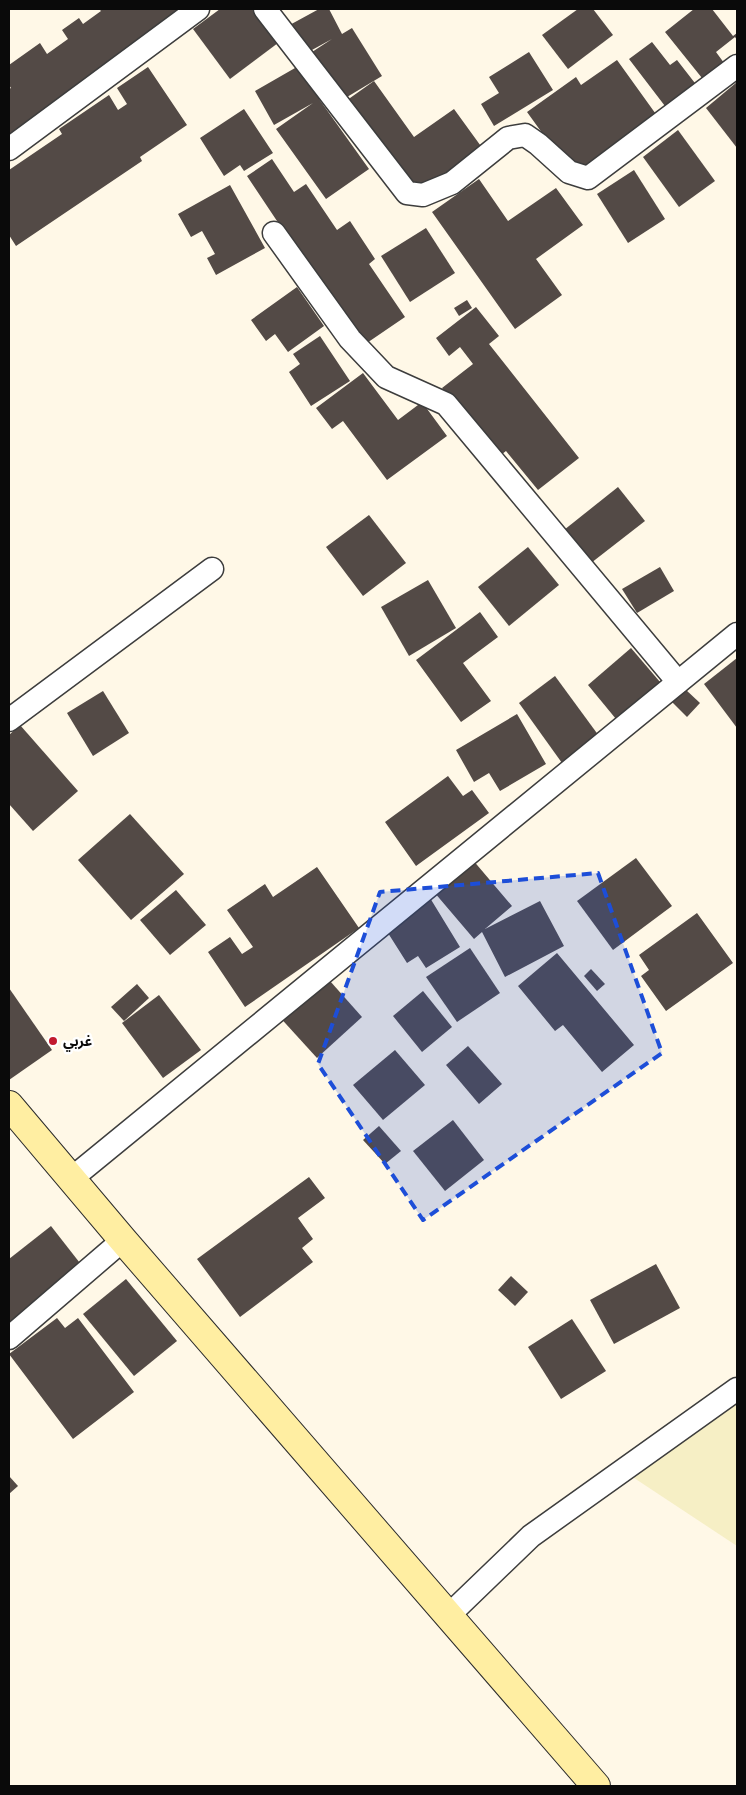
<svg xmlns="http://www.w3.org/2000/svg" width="746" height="1795" font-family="Georgia,'Noto Sans Arabic',serif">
	<rect width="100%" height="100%" fill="#fff8e7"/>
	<path fill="#f6efc5" d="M737 1389V1546L622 1470Z"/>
	<g fill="#534a46">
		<path d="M99 9H193L9 139V89L11 88 9 85V65L40 43 47 54 68 39 62 30 79 18 83 24 101 11Z"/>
		<path d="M220 9H252L278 43 230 79 193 29Z"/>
		<path d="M319 9H329L342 34 352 28 382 76 342 100 312 52 332 39 301 56 286 27Z"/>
		<path d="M578 9H593L613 35 568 69 542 35Z"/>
		<path d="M694 9H712L733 36 737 33V40L735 37 716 52 727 67 706 83 665 32Z"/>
		<path d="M652 42 670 65 677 60 698 87 668 110 629 59Z"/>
		<path d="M529 52 553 90 494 126 481 104 499 93 489 77Z"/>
		<path d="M617 60 658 117 574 177 527 112 576 77 581 85Z"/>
		<path d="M302 64 321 98 319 99 369 169 326 199 276 129 313 103 274 125 255 91Z"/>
		<path d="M148 67 187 125 140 157 142 161 16 246 9 235V170L62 134 59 129 109 95 118 110 127 104 117 88Z"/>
		<path d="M374 81 414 137 454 109 483 149 412 199 343 103Z"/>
		<path d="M737 82V148L706 108Z"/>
		<path d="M244 109 273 153 244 171 240 165 224 176 200 138Z"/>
		<path d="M678 130 715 181 679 207 643 157Z"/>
		<path d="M272 159 294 192 306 184 337 230 350 221 375 259 369 264 405 317 361 347 247 176Z"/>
		<path d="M634 170 665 219 628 243 597 194Z"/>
		<path d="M479 179 508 221 556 188 583 225 536 259 562 295 515 329 432 212Z"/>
		<path d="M230 185 265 248 216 275 207 258 215 254 202 231 191 237 178 214Z"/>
		<path d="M426 228 455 273 410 302 381 256Z"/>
		<path d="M297 287 324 326 288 352 275 334 266 341 251 320Z"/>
		<path d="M467 300 472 308 459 316 454 308Z"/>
		<path d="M476 307 499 336 489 344 579 458 538 490 506 451 497 458 442 388 473 364 460 347 449 356 436 338Z"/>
		<path d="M320 336 350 381 311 406 289 372 300 364 293 354Z"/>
		<path d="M363 373 398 420 422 402 447 436 387 480 343 421 332 429 316 408Z"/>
		<path d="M618 487 645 521 591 563 564 530Z"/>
		<path d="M369 515 406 563 363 596 326 547Z"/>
		<path d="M528 547 559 585 509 626 478 587Z"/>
		<path d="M660 567 674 591 637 613 622 589Z"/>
		<path d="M428 580 456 628 409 656 381 607Z"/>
		<path d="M480 612 498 637 463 663 491 701 461 722 416 660Z"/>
		<path d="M631 648 660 682 616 719 588 685Z"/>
		<path d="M737 658V728L704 684Z"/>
		<path d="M555 676 599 736 562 763 519 703Z"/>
		<path d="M685 689 700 703 687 717 672 702Z"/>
		<path d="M103 691 129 733 93 756 67 713Z"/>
		<path d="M517 714 546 764 500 791 489 773 474 782 456 750Z"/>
		<path d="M20 725 78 791 33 831 9 804V735Z"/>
		<path d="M448 776 463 796 472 790 489 813 416 866 385 822Z"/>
		<path d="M130 814 184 874 131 920 78 860Z"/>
		<path d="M636 858 672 906 613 950 577 901Z"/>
		<path d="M472 859 512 906 485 929 540 901 564 946 505 977 482 932 474 939 434 892Z"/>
		<path d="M317 867 359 928 245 1007 208 952 230 937 242 954 253 947 227 910 265 884 273 897Z"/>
		<path d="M176 890 206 925 170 955 140 920Z"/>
		<path d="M427 893 460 947 426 968 418 956 407 963 381 922Z"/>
		<path d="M697 913 733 963 666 1011 641 976 649 970 639 955Z"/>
		<path d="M470 948 500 993 457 1022 426 977Z"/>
		<path d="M557 953 634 1045 602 1072 563 1025 555 1031 518 986Z"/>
		<path d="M591 969 605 984 597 991 584 976Z"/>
		<path d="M322 972 362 1017 317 1058 276 1013Z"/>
		<path d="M137 984 149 998 124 1021 111 1007Z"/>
		<path d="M9 988 52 1050 9 1080Z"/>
		<path d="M423 991 452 1027 422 1052 393 1016Z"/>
		<path d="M159 995 201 1050 163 1078 122 1023Z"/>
		<path d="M468 1046 502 1084 479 1104 446 1065Z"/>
		<path d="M395 1050 425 1085 383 1120 353 1085Z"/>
		<path d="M453 1120 484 1160 445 1191 413 1151Z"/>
		<path d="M379 1126 401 1151 385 1164 363 1140Z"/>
		<path d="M309 1177 325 1198 298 1218 313 1239 302 1248 313 1262 240 1317 197 1259Z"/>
		<path d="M51 1226 83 1267 9 1325V1259Z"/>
		<path d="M656 1264 680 1308 614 1344 590 1300Z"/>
		<path d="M511 1276 528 1292 515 1306 498 1290Z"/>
		<path d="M126 1279 177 1341 134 1376 83 1314Z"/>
		<path d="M57 1318 65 1328 78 1318 134 1392 73 1439 9 1354Z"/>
		<path d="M572 1319 606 1371 561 1399 528 1347Z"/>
		<path d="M9 1476 18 1486 9 1494Z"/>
	</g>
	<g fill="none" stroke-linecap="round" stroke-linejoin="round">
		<defs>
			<g id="street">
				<path d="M265 9 407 193 423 195 452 183 508 138 525 135 538 144 569 172 588 178 737 66"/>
				<path d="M9 149 198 9"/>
				<path d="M274 233 350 339 386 377 446 404 678 682"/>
				<path d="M9 720 212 569"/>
				<path d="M71 1179 737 634"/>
				<path d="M9 1338 123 1240"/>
				<path d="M448 1616 531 1536 737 1389"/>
			</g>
			<path id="secondary" d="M9 1105 123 1240 596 1786"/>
		</defs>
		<use href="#street" stroke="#3d3d3d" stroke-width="25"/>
		<use href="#secondary" stroke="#2c2c2c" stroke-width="30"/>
		<use href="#street" stroke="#fff" stroke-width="22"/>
		<use href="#secondary" stroke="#ffeea2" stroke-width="28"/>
	</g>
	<path fill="#1d4ed8" fill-opacity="0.2" stroke="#1d4ed8" stroke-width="4" stroke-dasharray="10 6" stroke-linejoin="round" d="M598 873 662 1053 423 1220 318 1064 380 892Z"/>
	<circle fill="#c21a2e" stroke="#fff" stroke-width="2" cx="53" cy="1041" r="5"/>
	<g text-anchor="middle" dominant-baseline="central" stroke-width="5" stroke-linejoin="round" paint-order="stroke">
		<g font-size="14" font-weight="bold" fill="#0a0a0a" stroke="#fff" text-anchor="start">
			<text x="63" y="1041">غربي</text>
		</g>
	</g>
	<rect width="746" height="1795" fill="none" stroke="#0a0a0a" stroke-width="20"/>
</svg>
